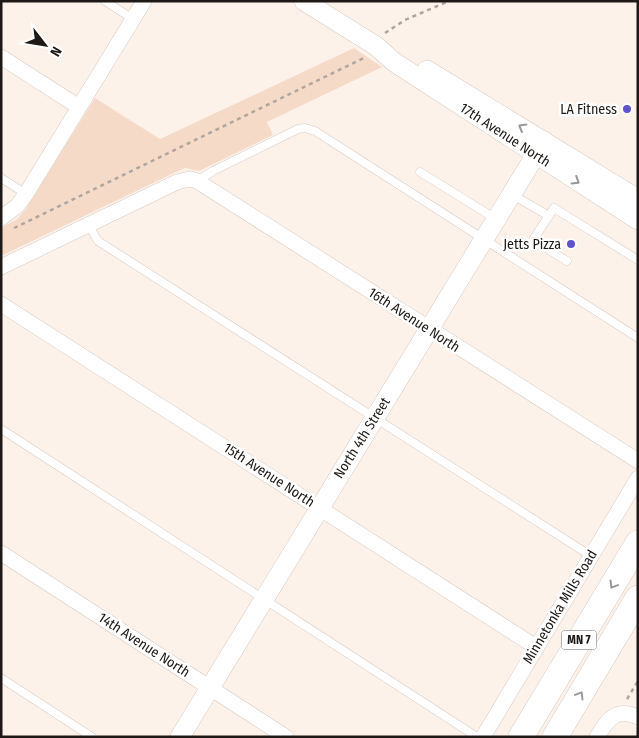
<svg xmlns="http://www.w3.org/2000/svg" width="639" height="738" font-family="'Fira Sans Condensed',sans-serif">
	<rect width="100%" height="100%" fill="#fdf2ea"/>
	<path fill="#f6dac8" d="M354 48 382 67 267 122 273 135 199 171 185 168 178 171 1 256V228L17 219 25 210 95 98 160 139Z"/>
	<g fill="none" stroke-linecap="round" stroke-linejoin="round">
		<defs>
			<g id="service">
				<path d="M105 1 133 19"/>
				<path d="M420 172 496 219"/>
				<path d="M1 178 26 194"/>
				<path d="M197 181 213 171 298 129 305 128 315 131 638 338"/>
				<path d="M511 194 549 216"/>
				<path d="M89 226 98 241 591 556"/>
				<path d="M567 261 533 240 554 208 638 260"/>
				<path d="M1 429 477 737"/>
				<path d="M1 678 92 737"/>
			</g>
			<g id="minor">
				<path d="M1 57 79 107"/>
				<path d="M1 218 17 206 26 194 144 1"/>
				<path d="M1 267 177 182 190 179 197 181 638 461"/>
				<path d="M1 304 536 647"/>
				<path d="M1 553 286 737"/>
				<path d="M483 737 638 478"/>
				<path d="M597 737C607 720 616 707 638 717"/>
			</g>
			<g id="tertiary">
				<path d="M304 1 376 46 394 62 638 220"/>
				<path d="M427 70 638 199"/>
				<path d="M180 737 544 141"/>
			</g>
			<g id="trunk">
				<path d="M521 737 638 543"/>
				<path d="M555 737 638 598"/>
			</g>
		</defs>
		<use href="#service" stroke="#d7cac1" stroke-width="9"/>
		<use href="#minor" stroke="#d7cac1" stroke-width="16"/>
		<use href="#tertiary" stroke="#d7cac1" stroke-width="20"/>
		<use href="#trunk" stroke="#d7cac1" stroke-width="26"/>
		<g stroke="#afa6a0" stroke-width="2.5" stroke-dasharray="4 4" stroke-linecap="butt">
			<path d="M385 33 405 20 449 1"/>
			<path d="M14 228 364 58"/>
			<path d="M627 699 638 681"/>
		</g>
		<use href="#service" stroke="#fff" stroke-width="8"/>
		<use href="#minor" stroke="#fff" stroke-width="15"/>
		<use href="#tertiary" stroke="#fff" stroke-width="19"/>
		<use href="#trunk" stroke="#fff" stroke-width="25"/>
	</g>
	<defs><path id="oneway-chevron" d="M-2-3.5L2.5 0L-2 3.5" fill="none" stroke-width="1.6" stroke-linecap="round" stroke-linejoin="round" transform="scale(1.25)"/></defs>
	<g stroke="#9a9896">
		<use href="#oneway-chevron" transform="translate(522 127) rotate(-149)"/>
		<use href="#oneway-chevron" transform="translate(576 181) rotate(32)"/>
		<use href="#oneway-chevron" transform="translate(613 585) rotate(121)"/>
		<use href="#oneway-chevron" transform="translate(580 695) rotate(-59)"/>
	</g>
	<g fill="#5f53cb" stroke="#fff" stroke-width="2">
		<circle cx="627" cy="109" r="5"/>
		<circle cx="571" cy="244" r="5"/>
	</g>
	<g text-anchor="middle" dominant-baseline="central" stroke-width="5" stroke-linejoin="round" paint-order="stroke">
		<rect fill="#fff" stroke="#625e5c" stroke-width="1" x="561.5" y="630.5" width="35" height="19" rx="4"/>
		<g font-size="12" font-weight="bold" fill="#1e1916">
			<text x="579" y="640">MN 7</text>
		</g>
		<g font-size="14" fill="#1e1916" stroke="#fff" text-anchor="end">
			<text x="617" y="109">LA Fitness</text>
			<text x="561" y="244">Jetts Pizza</text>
		</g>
		<g font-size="14" fill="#1e1916" stroke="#fff">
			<text transform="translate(505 135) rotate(33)">17th Avenue North</text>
			<text transform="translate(414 320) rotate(33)">16th Avenue North</text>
			<text transform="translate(362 438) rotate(-58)">North 4th Street</text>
			<text transform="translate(269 475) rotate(33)">15th Avenue North</text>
			<text transform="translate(560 607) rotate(-59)">Minnetonka Mills Road</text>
			<text transform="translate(144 645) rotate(33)">14th Avenue North</text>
		</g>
	</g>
	<rect width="639" height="738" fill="none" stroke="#1e1916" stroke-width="5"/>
	<g transform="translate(45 45) rotate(121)" stroke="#ffffff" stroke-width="4" paint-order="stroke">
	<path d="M0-4L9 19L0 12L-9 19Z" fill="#1e1916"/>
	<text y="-8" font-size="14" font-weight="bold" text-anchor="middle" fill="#1e1916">N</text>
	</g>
</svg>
